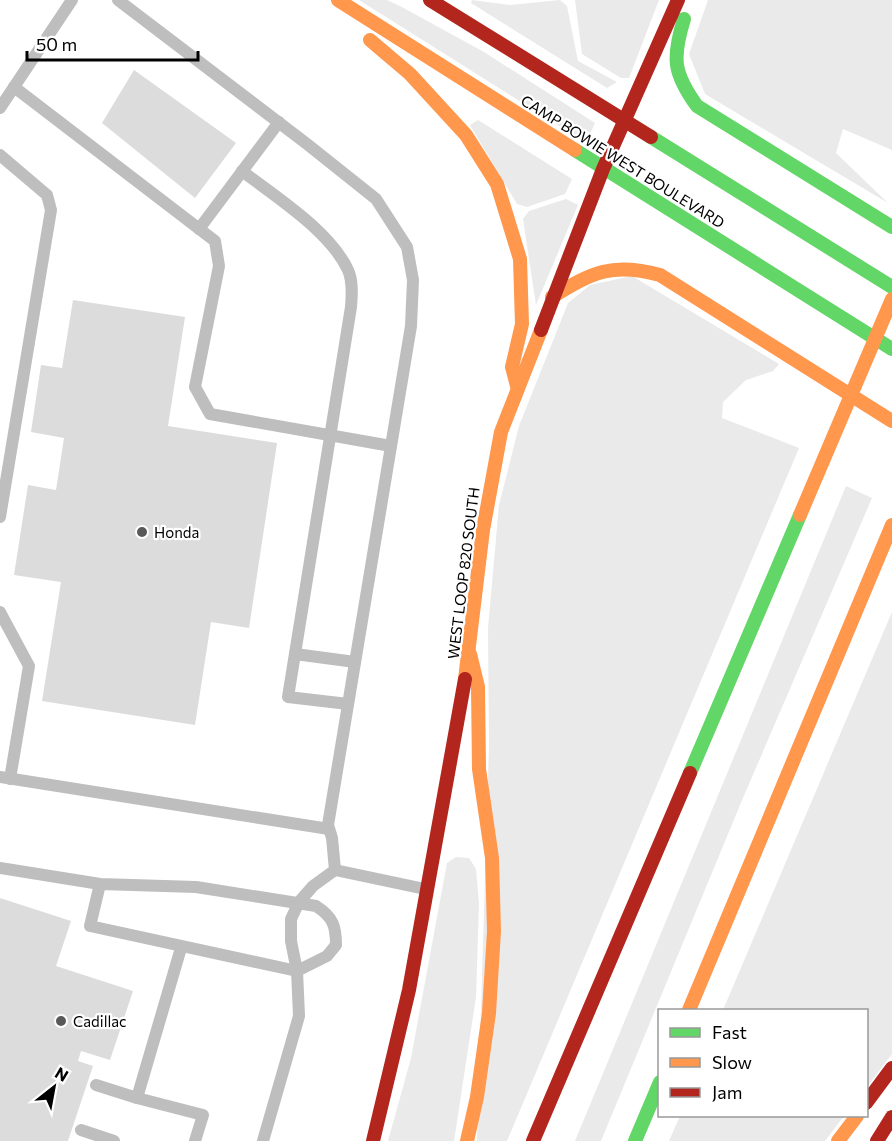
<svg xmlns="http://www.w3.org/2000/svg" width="892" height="1141" font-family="Commissioner,sans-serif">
	<rect width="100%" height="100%" fill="#fff"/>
	<g fill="#eaeaea">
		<path d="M359 0H387L400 6 484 52 595 123 586 143Z"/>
		<path d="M472 0 510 5 560 0 567 6 578 61 617 82 607 88 471 3Z"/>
		<path d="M575 0H659L629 78H621L582 54Z"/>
		<path d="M708 0H892V150L843 129 836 153 888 203 705 94 689 54Z"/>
		<path d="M478 120 572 179 565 194 527 207 517 204 470 125Z"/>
		<path d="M566 199 578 205 536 305 523 219 529 211Z"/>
		<path d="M632 276 779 364 773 371 746 380 723 402 722 418 799 448 507 1141H477L489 746 488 628 499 505 519 426 568 303 590 285Z"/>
		<path d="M846 486 872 498 740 805 601 1141H575Z"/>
		<path d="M892 612V1054L867 1087 866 1010H723Z"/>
		<path d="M456 857 469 858 476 869 479 904 476 997 454 1141H388L411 1058 447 863Z"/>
		<path d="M680 1116H844L825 1141H669Z"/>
	</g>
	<g fill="#dcdcdc">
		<path d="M134 70 236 143 195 198 102 123Z"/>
		<path d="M73 300 185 317 168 426 277 443 249 628 211 622 195 725 42 701 61 582 14 575 28 485 56 490 64 438 31 432 41 365 62 368Z"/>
		<path d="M0 898 71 921 56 966 133 991 110 1060 81 1051 78 1061 93 1066 68 1141H0Z"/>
	</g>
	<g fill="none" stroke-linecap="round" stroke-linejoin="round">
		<g stroke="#bebebe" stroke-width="12">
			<path d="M118 0 307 144 376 199 407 247 413 280 411 326 328 825 332 838 335 870 313 886 299 902 291 919V941L297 971 299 1016 263 1141"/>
			<path d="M14 87 215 241 219 266 195 387 210 414 391 446"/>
			<path d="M0 108 72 0"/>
			<path d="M0 155 47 195 51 210 0 517"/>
			<path d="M242 171C276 197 330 231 348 270 353 281 352 295 351 307L288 697 348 704"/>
			<path d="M199 229 279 122"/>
			<path d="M0 612 29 666 10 779"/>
			<path d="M295 654 355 662"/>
			<path d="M0 777 329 829"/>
			<path d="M0 868 100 884 90 926 297 971 327 956 336 945C336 926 333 917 316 906L196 887 100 884"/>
			<path d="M335 870 425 889"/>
			<path d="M181 948 137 1098 203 1115 195 1141"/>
			<path d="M96 1085 137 1098"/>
			<path d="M81 1130 114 1141"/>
		</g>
		<g stroke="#63d668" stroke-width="14">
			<path d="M684 19C672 58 673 73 697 106L892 227"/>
			<path d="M651 137 892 287"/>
			<path d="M575 150 892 349"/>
			<path d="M690 773 800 515"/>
			<path d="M635 1141 660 1082"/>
		</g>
		<g stroke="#ff974d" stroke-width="14">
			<path d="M338 0 575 150"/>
			<path d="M370 40 410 74 466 135 497 184 520 259 522 324 512 367 517 386"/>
			<path d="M552 297C592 272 613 262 660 275L892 421"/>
			<path d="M800 515 892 299"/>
			<path d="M465 679 483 530 501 432 541 330"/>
			<path d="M689 1010 892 525"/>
			<path d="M467 1141 477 1097 489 1013 494 931 492 858 479 769 478 687 470 654"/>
			<path d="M838 1141 857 1116"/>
		</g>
		<g stroke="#b3261e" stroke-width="14">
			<path d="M430 0 651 137"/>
			<path d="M541 330 603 169 678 0"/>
			<path d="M866 1103 892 1068"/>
			<path d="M373 1141 409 990 465 679"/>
			<path d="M533 1141 690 773"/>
			<path d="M877 1141 892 1117"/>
		</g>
	</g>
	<g fill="#595959" stroke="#fff" stroke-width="2">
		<circle cx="142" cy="532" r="6"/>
		<circle cx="61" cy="1021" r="6"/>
	</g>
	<g text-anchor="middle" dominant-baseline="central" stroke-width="4.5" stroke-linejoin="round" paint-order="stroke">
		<g font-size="15" fill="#000" stroke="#fff">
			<text transform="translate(623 161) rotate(32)">CAMP BOWIE WEST BOULEVARD</text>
			<text transform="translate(463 573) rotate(-83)">WEST LOOP 820 SOUTH</text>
		</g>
		<g font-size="15" fill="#000" stroke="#fff" text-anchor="start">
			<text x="154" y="532">Honda</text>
			<text x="73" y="1021">Cadillac</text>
		</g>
	</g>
	<rect x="658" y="1009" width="210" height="108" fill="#ffffff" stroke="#999999" stroke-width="1.5"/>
	<rect x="670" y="1028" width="30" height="9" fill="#63d668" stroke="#999999" stroke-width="1.5"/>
	<text x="712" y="1039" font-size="18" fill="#000000">Fast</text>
	<rect x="670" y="1058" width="30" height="9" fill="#ff974d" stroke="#999999" stroke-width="1.5"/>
	<text x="712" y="1069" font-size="18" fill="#000000">Slow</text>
	<rect x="670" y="1088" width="30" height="9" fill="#b3261e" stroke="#999999" stroke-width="1.5"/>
	<text x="712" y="1099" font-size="18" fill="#000000">Jam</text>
	<g transform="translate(54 1087) rotate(31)" stroke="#ffffff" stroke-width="4.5" paint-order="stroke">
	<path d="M0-4.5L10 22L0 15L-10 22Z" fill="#000000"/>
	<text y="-9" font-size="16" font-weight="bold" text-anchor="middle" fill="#000000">N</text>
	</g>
	<path d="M27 51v9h171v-9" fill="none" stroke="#000000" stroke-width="3"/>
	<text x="36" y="51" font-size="18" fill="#000000" stroke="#ffffff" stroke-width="4.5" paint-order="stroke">50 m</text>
</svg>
